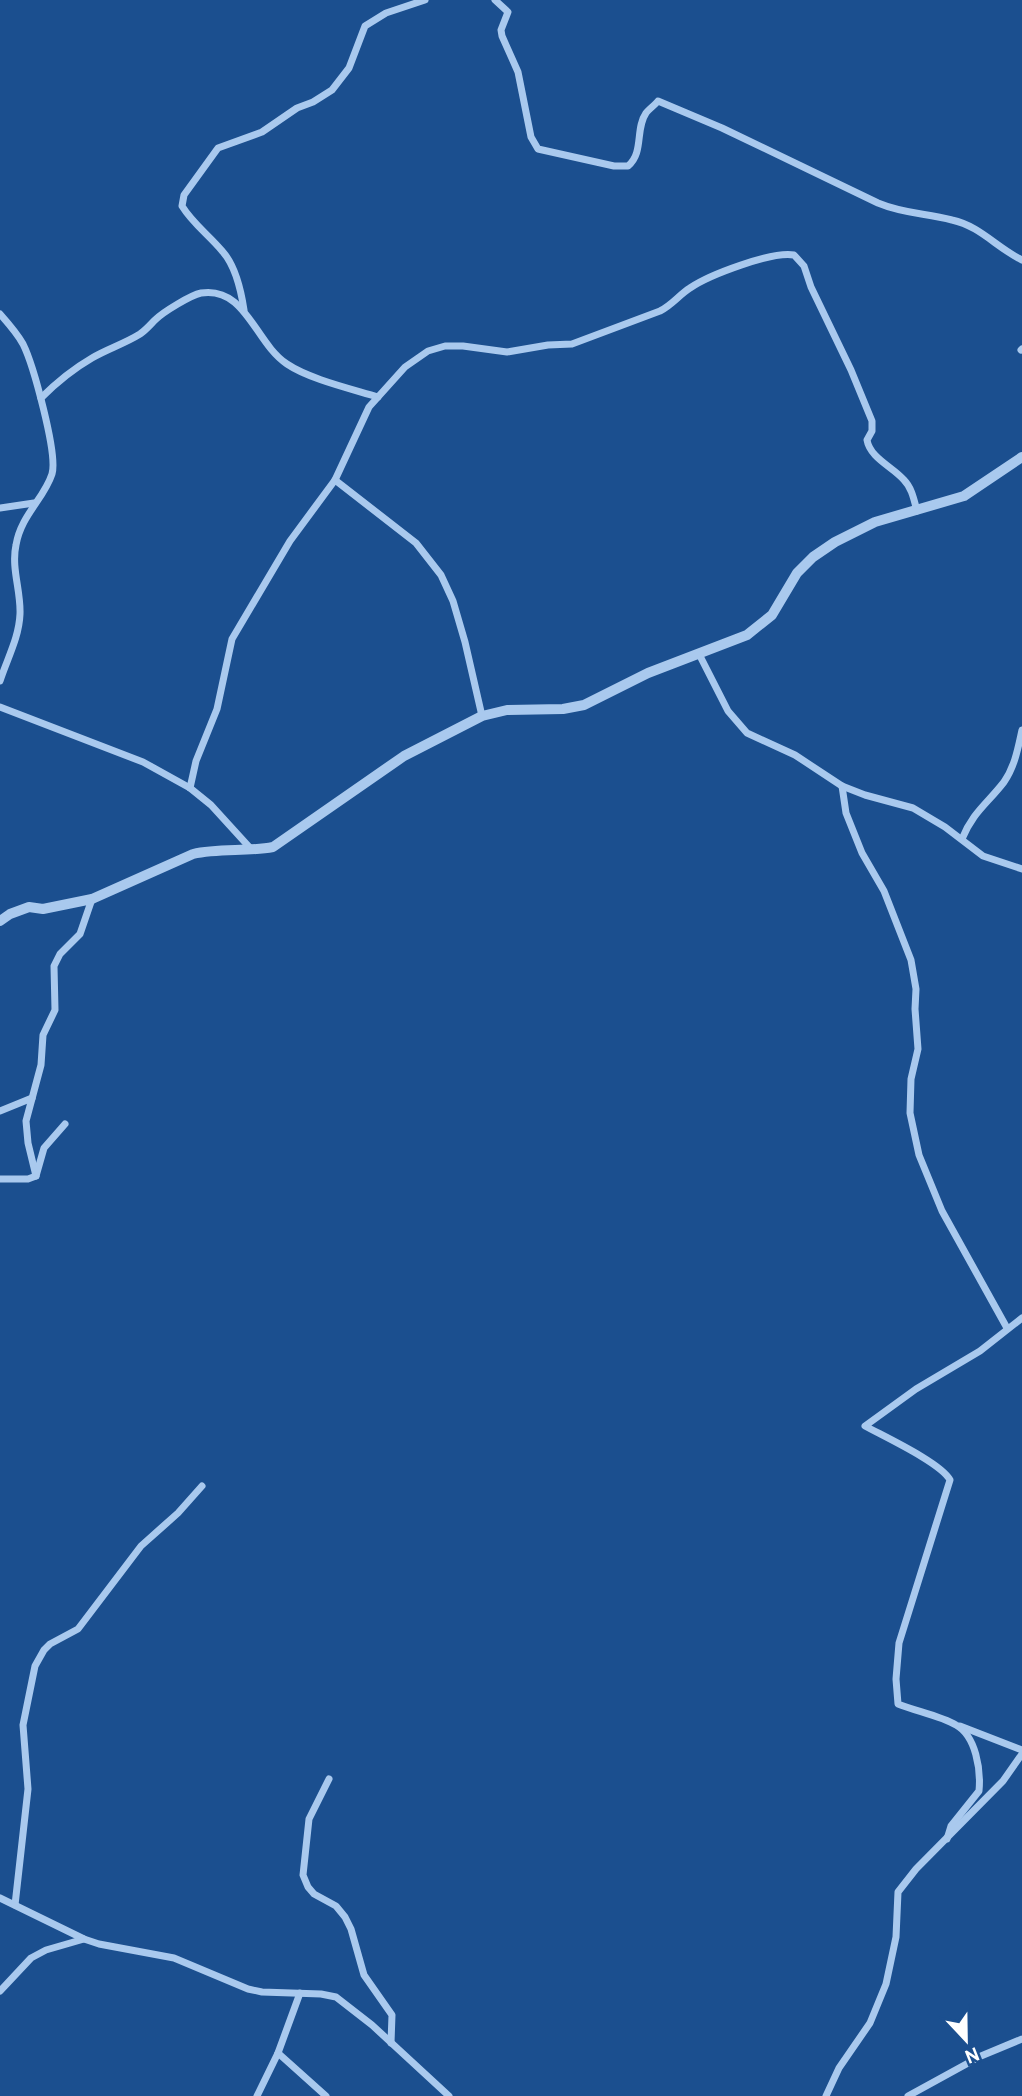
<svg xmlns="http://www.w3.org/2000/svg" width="1022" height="2096" font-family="Overpass,sans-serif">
	<rect width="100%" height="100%" fill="#1b4f8f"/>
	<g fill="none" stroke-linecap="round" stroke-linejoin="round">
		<g stroke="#a9c9ee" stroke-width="7">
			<path d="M495 0 508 12 501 30 502 36 518 72 531 137 538 149 614 166H628C644 153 635 129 646 113 649 109 655 105 658 101L722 128 878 203C904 214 926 213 952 220 980 226 997 248 1022 260"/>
			<path d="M244 310C241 290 236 267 223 252 209 235 193 224 182 206L184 195 218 148 262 132 297 108 313 102 332 90 349 68 365 26 386 13 425 0"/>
			<path d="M0 314C8 323 17 333 23 344 33 364 58 454 52 474 44 499 21 515 16 545 11 568 21 591 20 614 19 638 7 659 0 681"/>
			<path d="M1021 350 1022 349"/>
			<path d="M41 398C56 383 73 369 92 358 107 349 124 344 140 334 146 330 150 325 155 320 163 312 191 295 201 293 246 286 255 343 287 364 309 379 352 389 378 397"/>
			<path d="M335 480 416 543 441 575 453 601 465 642 482 716"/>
			<path d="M0 508 34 503"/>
			<path d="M699 654 728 711 747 733 795 755 842 786 865 795 913 808 945 827 983 856 1022 869"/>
			<path d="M0 707 143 762 190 788 211 805 252 850"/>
			<path d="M842 786 846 813 862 853 884 891 911 960 916 989 915 1009 918 1049 911 1079 910 1113 919 1155 942 1211 1007 1328"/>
			<path d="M190 788 196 761 217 709 232 639 290 541 335 480 369 407 405 367 428 351 445 346H463L507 352 548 345 572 344 660 311C672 305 679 295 690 288 709 275 772 251 794 255L804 266 811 287 851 370 872 421V431L867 440C870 458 893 467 904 480 912 488 914 500 917 511"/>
			<path d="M962 839C973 812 987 804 1004 782 1015 766 1018 748 1022 730"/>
			<path d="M0 1111 32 1098"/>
			<path d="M36 1176 28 1143 26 1121 41 1065 43 1035 55 1010 54 966 60 954 80 934 92 899"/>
			<path d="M0 1179H28L36 1176 44 1148 65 1124"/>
			<path d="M960 1726 1022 1750"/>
			<path d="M329 1779 309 1819 303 1875 308 1887 314 1894 336 1906 345 1917 351 1929 364 1975 392 2015 391 2043"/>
			<path d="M947 1839 951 1826 979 1791C981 1770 976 1736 956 1725 941 1716 915 1711 898 1704L896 1679 899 1643 950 1480C941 1463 885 1437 865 1426L916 1389 980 1351 1022 1318"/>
			<path d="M0 1898 84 1939 99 1944 174 1958 248 1989 262 1992 321 1994 336 1997 372 2025 449 2096"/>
			<path d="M15 1905 28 1789 23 1725 35 1666 44 1650 50 1644 78 1629 141 1546 178 1513 202 1486"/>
			<path d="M0 1991 31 1958 46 1950 84 1939"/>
			<path d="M278 2053 326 2096"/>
			<path d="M257 2096 278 2053 300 1993"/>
			<path d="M826 2096 839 2068 870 2023 886 1984 896 1937 898 1892 916 1869 1003 1781 1022 1754"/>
			<path d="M908 2096 981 2056 1022 2039"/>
		</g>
		<path stroke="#a9c9ee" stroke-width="10" d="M0 921 10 914 29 907 43 909 92 899 193 854C219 848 247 852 273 847L404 756 482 716 507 710 563 709 584 705 648 673 747 635 772 615 797 573 813 557 835 542 875 522 964 496 1022 457"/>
	</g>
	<g transform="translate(966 2040) rotate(158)" stroke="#1b4f8f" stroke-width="5" paint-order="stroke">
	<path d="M0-5L12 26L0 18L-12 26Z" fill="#ffffff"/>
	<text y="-10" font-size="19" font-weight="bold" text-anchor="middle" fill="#ffffff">N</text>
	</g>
</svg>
